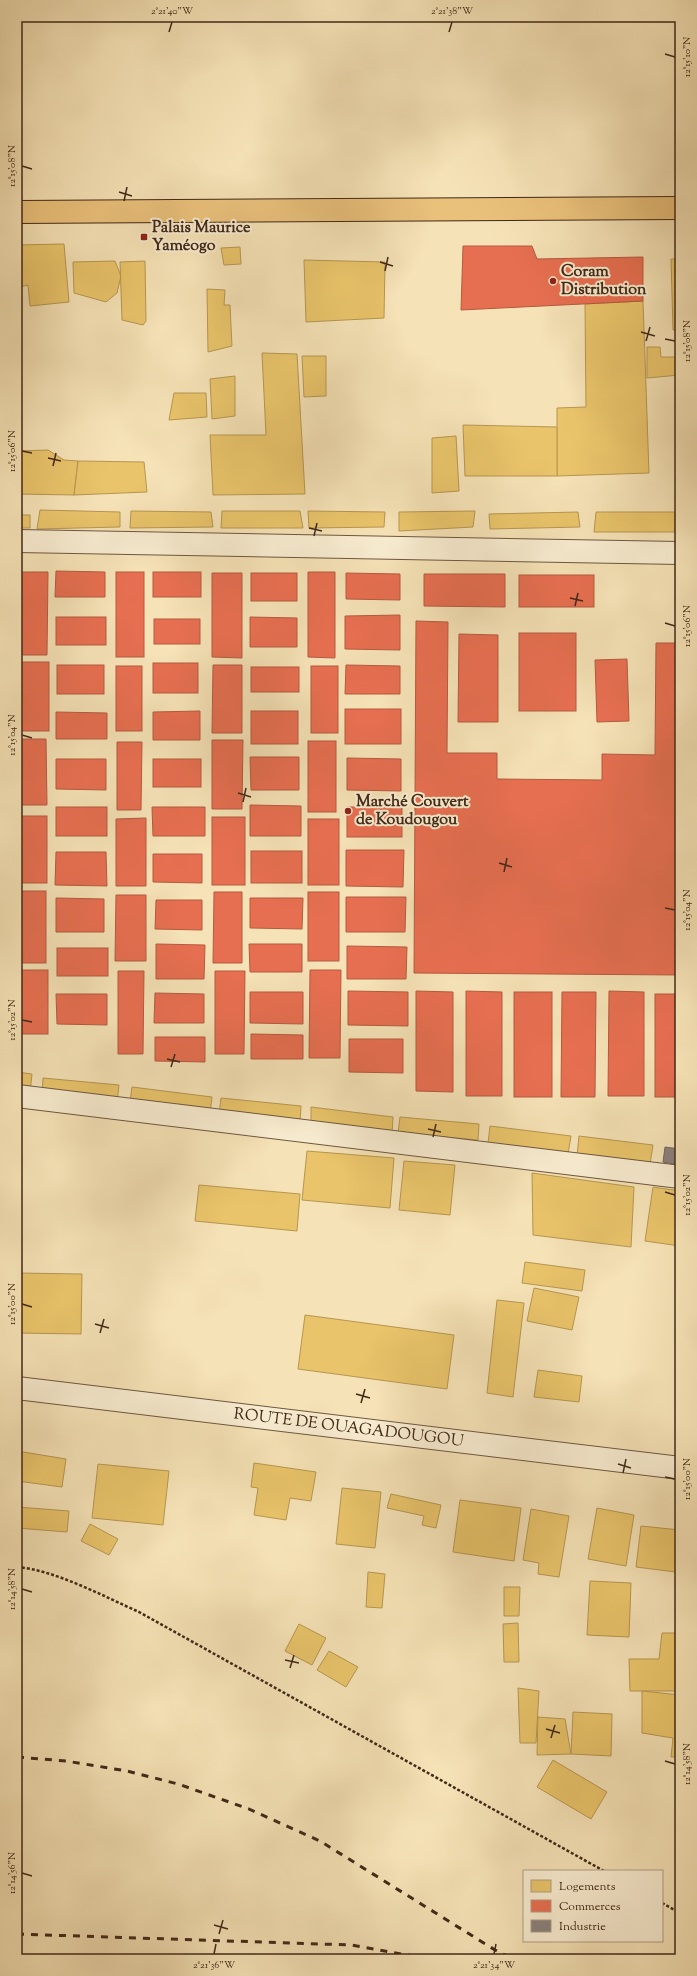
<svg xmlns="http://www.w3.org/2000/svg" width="697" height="1976" font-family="'Sorts Mill Goudy',serif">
	<rect width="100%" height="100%" fill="#f5e2b6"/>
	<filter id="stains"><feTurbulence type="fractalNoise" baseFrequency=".005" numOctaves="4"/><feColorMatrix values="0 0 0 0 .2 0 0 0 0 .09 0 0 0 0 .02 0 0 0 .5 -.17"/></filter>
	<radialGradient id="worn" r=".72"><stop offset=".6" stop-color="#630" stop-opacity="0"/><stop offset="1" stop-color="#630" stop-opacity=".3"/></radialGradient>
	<g fill="#e9c46a" stroke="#b79651">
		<path d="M64 244 69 302 30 306 28 285 17 288V245Z"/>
		<path d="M240 247 241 264 224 265 221 248Z"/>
		<path d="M671 259H680V330H673Z"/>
		<path d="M304 260 385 262 384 318 306 322Z"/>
		<path d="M115 261 121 276 117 293 106 302 74 293 73 262Z"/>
		<path d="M145 261 146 321 143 325 122 320 120 262Z"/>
		<path d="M207 289 225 290 224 305H230L232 346 208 352Z"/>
		<path d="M643 301 649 473 557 476V408L586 407 585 304Z"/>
		<path d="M647 347H660L661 357H680V375L647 378Z"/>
		<path d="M262 353 297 354 305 494 213 495 210 435H266Z"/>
		<path d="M302 356H326V396L304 397Z"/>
		<path d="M235 376V416L212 419 210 379Z"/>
		<path d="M174 393H206L207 417 169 420Z"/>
		<path d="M463 425 557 427V476H465Z"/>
		<path d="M456 436 459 491 432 493V438Z"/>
		<path d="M48 450 64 460 78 461 74 495 17 494V451Z"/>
		<path d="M78 461 144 462 147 492 74 495Z"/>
		<path d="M40 510 120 512V527L37 529Z"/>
		<path d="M131 511 211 512 213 527 130 528Z"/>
		<path d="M222 511H300L303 528H221Z"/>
		<path d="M308 511 385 512 384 527 309 528Z"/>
		<path d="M475 511 473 527 399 531V512Z"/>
		<path d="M578 512 580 527 490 529 489 514Z"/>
		<path d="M596 512H675V532H594Z"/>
		<rect x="17" y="515" width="13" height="13"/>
		<path d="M17 1072 32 1074 30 1093 17 1091Z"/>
		<path d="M43 1078 119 1085 117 1103 42 1096Z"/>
		<path d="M132 1087 212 1097 210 1113 130 1102Z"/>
		<path d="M221 1098 301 1106 300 1122 219 1115Z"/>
		<path d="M311 1107 393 1117 392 1134 311 1123Z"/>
		<path d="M400 1117 479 1124 478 1140 398 1133Z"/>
		<path d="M490 1126 571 1136 568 1154 488 1143Z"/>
		<path d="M579 1136 653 1145 650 1164 577 1156Z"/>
		<path d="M307 1151 394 1158 390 1208 302 1200Z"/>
		<path d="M404 1161 455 1165 450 1215 399 1210Z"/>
		<path d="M532 1173 634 1187 631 1247 533 1235Z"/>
		<path d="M199 1185 300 1194 297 1231 195 1221Z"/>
		<path d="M653 1187 680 1191V1246L645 1241Z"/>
		<path d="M525 1262 585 1270 582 1291 522 1283Z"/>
		<path d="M17 1273 82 1274 81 1334 17 1333Z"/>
		<path d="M534 1288 579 1297 572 1330 527 1321Z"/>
		<path d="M497 1300 524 1303 513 1397 487 1393Z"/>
		<path d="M305 1315 454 1335 447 1389 298 1369Z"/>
		<path d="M538 1370 582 1376 579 1402 534 1397Z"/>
		<path d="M17 1451 66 1459 62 1487 17 1481Z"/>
		<path d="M254 1463 316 1472 311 1501 290 1498 286 1520 254 1515 258 1488 251 1487Z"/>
		<path d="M98 1464 169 1471 163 1525 92 1518Z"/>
		<path d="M342 1488 381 1492 375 1548 336 1544Z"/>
		<path d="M391 1494 441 1505 436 1528 422 1525 424 1516 387 1508Z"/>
		<path d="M460 1500 521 1508 514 1561 453 1552Z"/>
		<path d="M17 1507 69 1511 67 1532 17 1528Z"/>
		<path d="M597 1508 634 1515 626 1566 588 1559Z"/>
		<path d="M531 1509 569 1516 559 1577 538 1574 539 1563 523 1560Z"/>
		<path d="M90 1524 118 1539 109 1555 81 1541Z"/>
		<path d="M641 1526 680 1530 676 1572 636 1567Z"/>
		<path d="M368 1572 385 1574 382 1608 366 1607Z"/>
		<path d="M590 1581 631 1583 629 1637 587 1635Z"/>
		<path d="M504 1587H520L519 1616H504Z"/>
		<path d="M518 1623 519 1662H504L503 1624Z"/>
		<path d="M299 1624 326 1638 312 1665 285 1651Z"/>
		<path d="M662 1633H680V1691H630L629 1659H659Z"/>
		<path d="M329 1651 358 1667 346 1687 317 1670Z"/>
		<path d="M518 1688 539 1691 536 1743H520Z"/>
		<path d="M642 1691 680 1695V1757H671L673 1738 642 1733Z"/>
		<path d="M573 1712 612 1714 611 1756 571 1754Z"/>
		<path d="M538 1717 565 1719 571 1754 537 1755Z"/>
		<path d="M553 1760 607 1792 591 1819 537 1787Z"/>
	</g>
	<g fill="#e76f51" stroke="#b55a40">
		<path d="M463 246H532L537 259 643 257V301L461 310Z"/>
		<path d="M56 571 105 572V597H55Z"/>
		<path d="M17 572H48L47 655H17Z"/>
		<rect x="116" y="572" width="28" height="85"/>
		<rect x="153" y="572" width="48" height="25"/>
		<path d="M308 572H335V658L308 657Z"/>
		<path d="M212 573H242V658L212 657Z"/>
		<rect x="251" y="573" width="46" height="28"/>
		<path d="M346 573 400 574V600L346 599Z"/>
		<path d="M424 574H505V607L424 606Z"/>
		<rect x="519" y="575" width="75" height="32"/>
		<path d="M400 615V650L345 649V616Z"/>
		<rect x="56" y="617" width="50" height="28"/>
		<path d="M250 617 297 618V647H250Z"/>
		<rect x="154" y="619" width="46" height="25"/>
		<path d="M416 621 448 622 447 753H497V779L602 780V754L655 755 656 643H680V975L414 973Z"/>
		<rect x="519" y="633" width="57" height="78"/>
		<path d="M459 634 498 635V722H458Z"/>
		<path d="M627 659 629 721 597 722 595 660Z"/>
		<rect x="17" y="662" width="32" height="69"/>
		<rect x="153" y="663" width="45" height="30"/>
		<rect x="57" y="665" width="47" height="29"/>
		<path d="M213 665H242V733H212Z"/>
		<path d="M346 665 400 666V694H345Z"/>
		<rect x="116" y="666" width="26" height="65"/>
		<rect x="311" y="666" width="27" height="67"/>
		<rect x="251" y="667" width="48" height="25"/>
		<rect x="345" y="709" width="56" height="35"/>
		<path d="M200 711V740H153V712Z"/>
		<rect x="251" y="711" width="47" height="33"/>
		<path d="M56 712 107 713V739H56Z"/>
		<path d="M17 739H46L47 805H17Z"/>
		<path d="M212 740H243L242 809H212Z"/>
		<rect x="308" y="741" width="28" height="71"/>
		<path d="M117 742H142L141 810H117Z"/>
		<path d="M250 757H299V790H251Z"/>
		<path d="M347 758 401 759V791L347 790Z"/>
		<path d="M56 759H106V790L56 789Z"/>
		<rect x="153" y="759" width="48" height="28"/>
		<path d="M250 805 301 806V836H250Z"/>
		<rect x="56" y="807" width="51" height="29"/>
		<path d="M152 807H205V836H153Z"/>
		<rect x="347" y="807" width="55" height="30"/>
		<rect x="17" y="816" width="30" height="67"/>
		<rect x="212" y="817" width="33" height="68"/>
		<path d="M146 818V886H116V819Z"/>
		<rect x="308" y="819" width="31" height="66"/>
		<path d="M346 850H404L403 887 346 886Z"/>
		<rect x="251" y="851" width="51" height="32"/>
		<path d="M56 852H106L107 886 55 885Z"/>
		<path d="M153 854H202V883L153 882Z"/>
		<rect x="17" y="891" width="29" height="72"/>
		<path d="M214 892H242V963H213Z"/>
		<rect x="308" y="892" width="31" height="69"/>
		<path d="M116 895H146V961H115Z"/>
		<path d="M346 897H406L405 932H346Z"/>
		<path d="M56 898 104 899V932H56Z"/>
		<path d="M250 898H303L302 929 250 928Z"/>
		<path d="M156 900H202V930L155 929Z"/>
		<path d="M156 944 205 945 204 979H156Z"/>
		<path d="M249 944H302V972H250Z"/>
		<path d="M347 946 407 947 406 979H347Z"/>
		<rect x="57" y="948" width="51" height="28"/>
		<rect x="17" y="970" width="31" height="64"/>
		<path d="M310 970H341L340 1058H309Z"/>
		<path d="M118 971H144L143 1054H118Z"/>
		<path d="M215 971H245L244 1054H215Z"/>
		<path d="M348 991 408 992V1026L348 1025Z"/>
		<path d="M416 991 453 992V1092L416 1091Z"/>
		<path d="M466 991 502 992V1096H466Z"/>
		<path d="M609 991 644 992V1096H608Z"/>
		<path d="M250 992H303V1024L250 1023Z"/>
		<rect x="514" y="992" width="38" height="105"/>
		<path d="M562 992H596L595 1097H561Z"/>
		<path d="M155 993 204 994V1023H154Z"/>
		<path d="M56 994H107V1025L57 1024Z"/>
		<rect x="655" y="994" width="25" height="103"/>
		<path d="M251 1034 303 1035V1059H251Z"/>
		<path d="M155 1037H205V1062L155 1061Z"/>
		<path d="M349 1039H403V1073L349 1072Z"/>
	</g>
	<path fill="#8a817c" stroke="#74675e" d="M665 1147 680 1149V1165L663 1162Z"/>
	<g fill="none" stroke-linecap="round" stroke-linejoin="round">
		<defs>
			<g id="minor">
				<path d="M17 541 680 553"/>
				<path d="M17 1096 680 1177"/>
			</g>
			<g id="tertiary">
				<path id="s1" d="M17 1388 680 1468"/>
			</g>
			<path id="primary" d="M17 212 680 208"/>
		</defs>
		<use href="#minor" stroke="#6e5740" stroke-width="24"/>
		<use href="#tertiary" stroke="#6e5740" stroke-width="24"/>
		<use href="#primary" stroke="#412918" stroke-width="24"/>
		<g stroke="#412918" stroke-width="2.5" stroke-dasharray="3 2" stroke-linecap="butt">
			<path d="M17 1567C55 1570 103 1596 139 1612L604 1871"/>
			<path d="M662 1903 680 1913"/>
		</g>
		<use href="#minor" stroke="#f8ecd0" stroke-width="22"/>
		<use href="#tertiary" stroke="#f8ecd0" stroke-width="22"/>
		<use href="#primary" stroke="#eac17b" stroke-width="22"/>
		<g stroke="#412918" stroke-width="3" stroke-dasharray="7 7" stroke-linecap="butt">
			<path d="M17 1757 66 1761 127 1771 178 1784 249 1809 320 1841 495 1950 513 1959"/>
			<path d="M17 1934 351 1945 430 1959"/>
		</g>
	</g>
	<path fill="none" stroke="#412918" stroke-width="1.5" d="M169 32 172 22M449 32 452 22M665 54 675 57M22 166 32 169M119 192 132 196M124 201 127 187M380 262 393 266M385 271 388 257M641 332 655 336M665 339 675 341M646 341 650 327M22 451 32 453M48 458 61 461M53 466 56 453M309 528 322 531M314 536 317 523M570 598 583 601M575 606 578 593M665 623 675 626M22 735 32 738M238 793 251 797M243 802 246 788M499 863 512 867M504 872 507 858M665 908 675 910M22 1020 32 1022M167 1059 180 1062M171 1067 175 1054M428 1129 441 1132M433 1137 436 1124M665 1192 675 1195M22 1304 32 1307M95 1324 109 1328M100 1333 104 1319M356 1394 370 1398M361 1403 365 1389M618 1464 631 1468M623 1473 626 1459M665 1477 675 1479M22 1589 32 1592M285 1660 299 1663M290 1668 294 1655M546 1729 560 1733M551 1738 555 1725M665 1761 675 1764M22 1873 32 1876M214 1925 228 1929M219 1934 223 1920M214 1954 216 1944M494 1954 496 1944"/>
	<g fill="#8f2418" stroke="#f8ecd0" stroke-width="1.5">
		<rect x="140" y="233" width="8" height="8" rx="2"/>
		<circle cx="553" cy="281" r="4"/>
		<circle cx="348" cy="811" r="4"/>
	</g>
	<g text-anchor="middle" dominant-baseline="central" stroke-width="4" stroke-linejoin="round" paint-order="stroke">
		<g font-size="16" font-weight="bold" fill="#412918" stroke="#f8ecd0" text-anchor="start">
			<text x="152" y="228">Palais Maurice<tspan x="152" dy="18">Yaméogo</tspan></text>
			<text x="561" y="272">Coram<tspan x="561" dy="18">Distribution</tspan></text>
			<text x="356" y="802">Marché Couvert<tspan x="356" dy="18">de Koudougou</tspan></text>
		</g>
		<g font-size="16" fill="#412918" stroke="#f8ecd0">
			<text stroke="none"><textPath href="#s1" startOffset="334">ROUTE DE OUAGADOUGOU</textPath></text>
		</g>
	</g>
	<rect width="697" height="1976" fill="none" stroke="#f5e2b6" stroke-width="44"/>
	<rect x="523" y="1870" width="140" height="72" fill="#f8ecd0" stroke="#af9e86"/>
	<rect x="531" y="1880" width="20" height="12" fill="#e9c46a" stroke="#af9e86"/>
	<text x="559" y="1890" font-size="12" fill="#412918">Logements</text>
	<rect x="531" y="1900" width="20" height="12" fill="#e76f51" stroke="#af9e86"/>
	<text x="559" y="1910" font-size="12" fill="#412918">Commerces</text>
	<rect x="531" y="1920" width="20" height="12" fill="#8a817c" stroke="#af9e86"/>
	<text x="559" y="1930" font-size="12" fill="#412918">Industrie</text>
	<rect x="22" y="22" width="653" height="1932" fill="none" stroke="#412918" stroke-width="1.5"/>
	<g font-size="10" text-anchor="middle" fill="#412918">
		<text x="172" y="14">2°21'40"W</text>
		<text x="452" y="14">2°21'38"W</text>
		<text transform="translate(686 57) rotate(-90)" y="4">12°15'10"N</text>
		<text transform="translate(11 166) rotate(-90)" y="4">12°15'08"N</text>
		<text transform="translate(686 341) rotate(-90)" y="4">12°15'08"N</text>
		<text transform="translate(11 451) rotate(-90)" y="4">12°15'06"N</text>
		<text transform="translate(686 626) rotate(-90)" y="4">12°15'06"N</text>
		<text transform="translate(11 735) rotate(-90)" y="4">12°15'04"N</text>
		<text transform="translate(686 910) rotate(-90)" y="4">12°15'04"N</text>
		<text transform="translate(11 1020) rotate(-90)" y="4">12°15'02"N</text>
		<text transform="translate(686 1195) rotate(-90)" y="4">12°15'02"N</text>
		<text transform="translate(11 1304) rotate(-90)" y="4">12°15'00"N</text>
		<text transform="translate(686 1479) rotate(-90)" y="4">12°15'00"N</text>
		<text transform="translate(11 1589) rotate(-90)" y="4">12°14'58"N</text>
		<text transform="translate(686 1764) rotate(-90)" y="4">12°14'58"N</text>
		<text transform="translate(11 1873) rotate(-90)" y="4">12°14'56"N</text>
		<text x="214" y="1968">2°21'36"W</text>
		<text x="494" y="1968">2°21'34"W</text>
	</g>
	<rect width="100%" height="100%" filter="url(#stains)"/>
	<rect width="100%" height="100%" fill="url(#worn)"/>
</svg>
